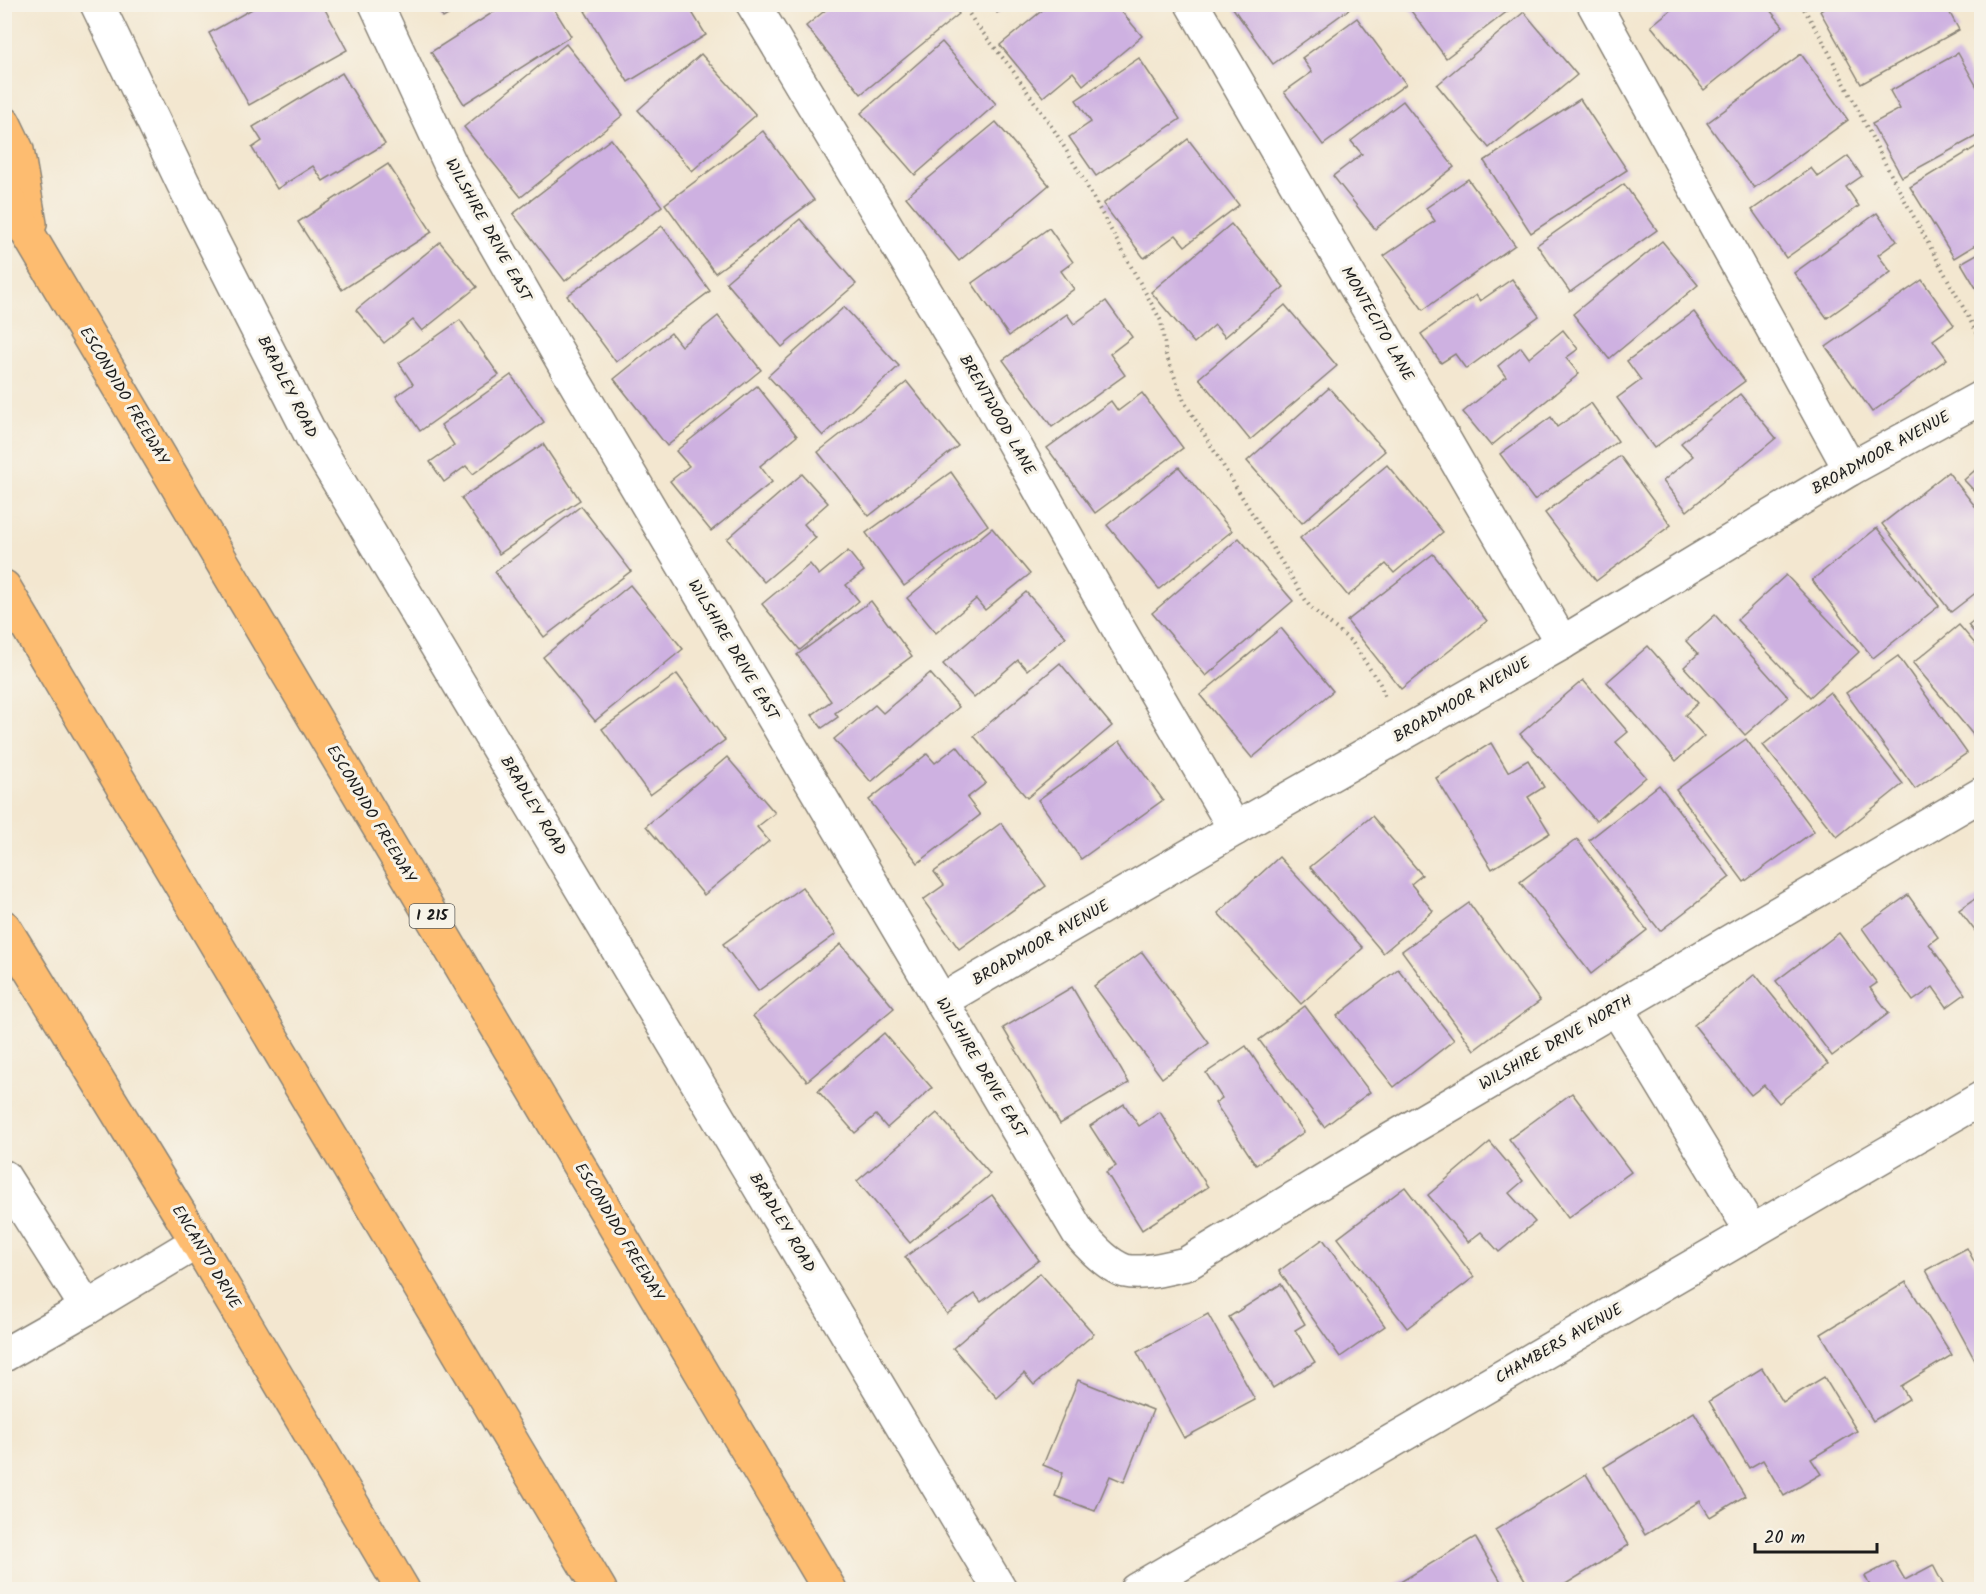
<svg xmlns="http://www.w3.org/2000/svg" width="1986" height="1594" font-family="Kalam,sans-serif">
	<rect width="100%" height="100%" fill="#f7f3e8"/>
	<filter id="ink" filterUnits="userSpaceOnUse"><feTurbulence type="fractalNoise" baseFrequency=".0167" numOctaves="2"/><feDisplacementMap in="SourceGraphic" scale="12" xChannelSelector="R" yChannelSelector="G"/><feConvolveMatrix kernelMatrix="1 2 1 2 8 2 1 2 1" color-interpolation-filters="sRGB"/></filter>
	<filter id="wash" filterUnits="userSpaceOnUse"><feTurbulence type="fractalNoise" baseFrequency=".008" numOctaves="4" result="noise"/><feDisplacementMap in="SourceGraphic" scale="24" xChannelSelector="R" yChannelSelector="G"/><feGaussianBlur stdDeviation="1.35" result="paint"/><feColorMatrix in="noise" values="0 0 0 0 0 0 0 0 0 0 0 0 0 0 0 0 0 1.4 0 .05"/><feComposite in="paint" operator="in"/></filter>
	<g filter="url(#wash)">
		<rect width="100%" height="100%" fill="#f3e7d0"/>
		<g id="blocks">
			<g fill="#ceb1e1">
				<path d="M261 4H322L347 50 249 105 209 33Z"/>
				<path d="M435 4H467L443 18Z"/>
				<path d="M506 4H551L571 36 464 104 431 52Z"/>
				<path d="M596 4H687L706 35 628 82 585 11Z"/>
				<path d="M833 4H951L959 14 861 94 806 26Z"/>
				<path d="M993 4H1012L997 13Z"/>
				<path d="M1050 4H1115L1142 36 1083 85 1073 72 1043 97 1000 45Z"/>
				<path d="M1230 4H1356L1273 64Z"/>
				<path d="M1406 4H1517L1446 58Z"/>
				<path d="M1678 4H1765L1783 26 1704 90 1651 26Z"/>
				<path d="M1831 4H1945L1959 30 1861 84 1820 11Z"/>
				<path d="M1524 12 1577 75 1489 148 1437 85Z"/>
				<path d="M1357 18 1406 84 1323 145 1284 92 1312 72 1302 58Z"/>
				<path d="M942 42 996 104 915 175 861 113Z"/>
				<path d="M566 44 623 115 521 197 464 127Z"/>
				<path d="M1958 53 1982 96V133L1902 177 1872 124 1900 109 1890 91Z"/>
				<path d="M701 54 756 115 692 171 638 110Z"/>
				<path d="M1801 54 1848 120 1754 188 1707 123Z"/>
				<path d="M1139 58 1180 119 1096 176 1069 137 1091 122 1076 100Z"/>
				<path d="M342 73 385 144 323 181 313 166 277 189 252 148 262 141 253 127Z"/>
				<path d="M1580 99 1627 170 1531 233 1484 161Z"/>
				<path d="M1403 101 1454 167 1375 229 1333 176 1362 154 1351 141Z"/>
				<path d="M996 122 1049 185 959 261 906 197Z"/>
				<path d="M763 131 814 200 715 273 665 204Z"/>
				<path d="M611 139 662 206 565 281 513 214Z"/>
				<path d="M1188 139 1239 205 1185 246 1176 235 1144 258 1103 204Z"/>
				<path d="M1982 143V241L1954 258 1910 187Z"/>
				<path d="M1848 156 1862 176 1846 187 1859 206 1786 258 1752 210 1811 168 1818 177Z"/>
				<path d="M388 164 432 232 342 290 298 222Z"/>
				<path d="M1468 179 1515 245 1423 310 1384 256 1435 221 1426 208Z"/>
				<path d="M1624 184 1657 230 1570 292 1537 245Z"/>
				<path d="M1877 213 1897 241 1878 255 1891 272 1827 318 1794 273Z"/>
				<path d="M800 219 856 284 782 347 726 282Z"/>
				<path d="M1231 224 1284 287 1225 337 1215 325 1194 343 1151 292Z"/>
				<path d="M662 226 710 291 616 362 567 296Z"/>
				<path d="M1049 228 1073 262 1061 271 1074 289 1009 336 972 283Z"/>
				<path d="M1662 241 1698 285 1609 359 1573 314Z"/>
				<path d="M440 242 477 287 422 331 413 320 384 343 356 310Z"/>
				<path d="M1982 251V298L1961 263Z"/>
				<path d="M1512 279 1539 316 1466 369 1455 354 1441 363 1421 334 1476 295 1480 301Z"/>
				<path d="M1922 280 1954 325 1933 340 1947 359 1872 412 1826 347Z"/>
				<path d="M1106 301 1132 337 1110 354 1125 375 1052 427 1003 360 1067 314 1074 324Z"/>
				<path d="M1285 305 1337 366 1250 440 1199 378Z"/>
				<path d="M844 307 899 366 823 436 768 376Z"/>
				<path d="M1694 312 1745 381 1654 448 1617 398 1641 380 1627 361Z"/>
				<path d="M718 316 761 370 667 446 614 379 671 333 681 346Z"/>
				<path d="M460 320 499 375 420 431 396 396 413 384 399 363Z"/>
				<path d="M1563 330 1578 349 1566 358 1579 374 1491 446 1463 412 1506 377 1498 366 1521 347 1529 358Z"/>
				<path d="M511 375 544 422 473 474 466 466 444 482 430 462 454 445 441 425Z"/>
				<path d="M907 382 958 446 869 516 818 452Z"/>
				<path d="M757 386 797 436 760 466 772 482 711 531 670 481 689 466 676 451Z"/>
				<path d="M1329 388 1385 451 1302 523 1247 461Z"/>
				<path d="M1142 393 1183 448 1095 513 1047 448 1111 401 1118 411Z"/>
				<path d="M1740 394 1776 438 1687 511 1663 481 1693 456 1681 443Z"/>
				<path d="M1591 403 1618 441 1534 500 1500 454 1551 417 1557 427Z"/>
				<path d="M543 444 580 500 499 554 461 498Z"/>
				<path d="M1620 456 1671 525 1596 581 1545 513Z"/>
				<path d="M1982 464V499L1964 480Z"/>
				<path d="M1387 465 1443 532 1394 573 1386 564 1348 596 1300 538Z"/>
				<path d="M1179 467 1232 531 1159 589 1107 525Z"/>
				<path d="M951 472 988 525 904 586 866 533Z"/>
				<path d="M1948 472 1982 515V588L1951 612 1882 524Z"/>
				<path d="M802 474 828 503 804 524 816 538 764 582 727 539Z"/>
				<path d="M581 506 631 571 544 637 495 572Z"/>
				<path d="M992 528 1030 574 985 610 976 599 936 633 907 598Z"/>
				<path d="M1877 528 1939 606 1873 658 1812 580Z"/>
				<path d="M1239 538 1293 601 1206 676 1152 613Z"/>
				<path d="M848 551 864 571 846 585 859 601 800 650 762 604 810 564 819 575Z"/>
				<path d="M1433 554 1487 621 1401 689 1347 621Z"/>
				<path d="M1786 575 1859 652 1810 697 1737 620Z"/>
				<path d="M630 585 683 649 595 721 543 657Z"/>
				<path d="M1026 592 1066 637 1027 670 1018 660 974 698 943 664Z"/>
				<path d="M871 601 912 656 835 713 838 717 822 728 812 715 831 701 797 655Z"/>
				<path d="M1982 614V642L1968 625Z"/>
				<path d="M1715 615 1788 697 1745 735 1684 667 1698 654 1686 641Z"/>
				<path d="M1959 625 1982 652V742L1980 743 1913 663Z"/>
				<path d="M1281 628 1333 691 1252 758 1200 695Z"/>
				<path d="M1648 646 1698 703 1685 715 1704 736 1676 761 1607 682Z"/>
				<path d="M1898 656 1967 753 1915 789 1846 693Z"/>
				<path d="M1060 663 1112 726 1027 798 974 736Z"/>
				<path d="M930 673 959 707 871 782 834 739 875 705 883 713Z"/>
				<path d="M677 674 725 740 650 795 602 729Z"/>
				<path d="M1583 680 1628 732 1616 742 1646 777 1596 821 1520 734Z"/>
				<path d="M1830 692 1903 784 1837 837 1763 745Z"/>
				<path d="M1746 739 1814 831 1744 882 1676 790Z"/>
				<path d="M1120 741 1163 800 1081 859 1038 800Z"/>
				<path d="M1491 743 1508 772 1528 760 1544 787 1528 797 1550 833 1492 869 1436 778Z"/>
				<path d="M957 746 986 783 967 798 980 815 918 863 869 800 927 754 935 763Z"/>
				<path d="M727 757 775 813 757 827 769 841 704 895 646 826Z"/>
				<path d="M1659 785 1730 877 1660 931 1589 840Z"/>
				<path d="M1372 816 1422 875 1411 884 1433 911 1383 953 1310 867Z"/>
				<path d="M1001 823 1046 886 959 949 923 900 944 885 934 872Z"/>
				<path d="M1577 839 1647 930 1591 974 1520 882Z"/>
				<path d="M1279 857 1363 948 1301 1004 1218 913Z"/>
				<path d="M802 887 836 934 758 991 723 944Z"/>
				<path d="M1982 894V940L1959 910Z"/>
				<path d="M1908 895 1938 937 1929 944 1965 994 1947 1007 1933 987 1913 1001 1862 928Z"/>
				<path d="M1469 903 1540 1001 1474 1050 1402 951Z"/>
				<path d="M1839 933 1877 983 1870 988 1889 1013 1832 1056 1776 981Z"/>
				<path d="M841 944 894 1008 807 1081 753 1016Z"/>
				<path d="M1142 952 1209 1043 1162 1078 1094 986Z"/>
				<path d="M1398 969 1454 1040 1394 1087 1337 1016Z"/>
				<path d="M1755 974 1828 1064 1779 1103 1764 1085 1751 1095 1694 1025Z"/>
				<path d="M1072 987 1129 1083 1060 1124 1003 1028Z"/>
				<path d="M1305 1006 1370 1092 1324 1127 1259 1040Z"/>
				<path d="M884 1033 932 1088 887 1128 876 1115 855 1133 818 1091Z"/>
				<path d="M1246 1046 1304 1132 1256 1165 1215 1103 1222 1098 1206 1073Z"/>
				<path d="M1572 1093 1631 1172 1568 1218 1509 1139Z"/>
				<path d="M1124 1104 1139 1126 1160 1112 1208 1187 1142 1230 1106 1172 1116 1166 1090 1126Z"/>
				<path d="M937 1113 990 1174 910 1243 857 1181Z"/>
				<path d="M1490 1142 1523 1181 1509 1193 1535 1222 1499 1252 1481 1232 1468 1242 1428 1195Z"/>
				<path d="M1405 1187 1474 1277 1407 1328 1338 1238Z"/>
				<path d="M992 1195 1039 1260 981 1302 975 1294 947 1314 905 1257Z"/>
				<path d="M1323 1239 1385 1326 1340 1357 1279 1271Z"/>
				<path d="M1967 1248 1977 1267 1982 1265V1362L1977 1364 1926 1270Z"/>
				<path d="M1040 1273 1094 1334 1034 1385 1024 1373 997 1398 953 1348Z"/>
				<path d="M1906 1282 1952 1355 1901 1386 1909 1399 1873 1421 1821 1334Z"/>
				<path d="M1281 1284 1305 1324 1295 1330 1315 1362 1273 1388 1229 1317Z"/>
				<path d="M1208 1314 1255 1400 1184 1438 1137 1352Z"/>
				<path d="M1762 1368 1783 1402 1824 1377 1857 1431 1811 1459 1821 1474 1784 1496 1763 1460 1749 1468 1709 1401Z"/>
				<path d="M1078 1380 1153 1410 1124 1482 1110 1476 1095 1511 1055 1496 1063 1473 1043 1465Z"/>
				<path d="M1694 1412 1745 1496 1710 1517 1700 1501 1645 1535 1604 1467Z"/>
				<path d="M1586 1474 1629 1545 1556 1590H1531L1495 1530Z"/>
				<path d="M1475 1537 1506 1590H1387Z"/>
				<path d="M1894 1561 1905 1580 1933 1565 1946 1590H1872L1865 1576Z"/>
			</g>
		</g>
	</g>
	<g filter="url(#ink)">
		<use href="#blocks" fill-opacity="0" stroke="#888276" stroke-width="1.5"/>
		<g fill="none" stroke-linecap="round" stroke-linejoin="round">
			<defs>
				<g id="minor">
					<path d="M97 4 183 183 312 437 1000 1590"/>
					<path d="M376 4 452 168 566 367 1078 1232C1089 1245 1108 1266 1125 1271 1143 1275 1169 1268 1186 1264L1387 1142 1982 794"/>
					<path d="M753 4 970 366 1114 621 1235 829"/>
					<path d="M1192 4 1562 643"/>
					<path d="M1594 4 1850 469"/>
					<path d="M941 1001 1235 829 1562 643 1850 469 1982 397"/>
					<path d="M1616 1008 1752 1232"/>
					<path d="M4 1177 87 1308"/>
					<path d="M4 1355 87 1308 197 1242"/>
					<path d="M1136 1590 1982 1098"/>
				</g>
				<path id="major" d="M4 927 197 1242 403 1590"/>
				<g id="highway">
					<path d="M4 123 17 150 30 224"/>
					<path d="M4 193 830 1590"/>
					<path d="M4 587 600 1590"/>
				</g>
			</defs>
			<use href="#minor" stroke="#888276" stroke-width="36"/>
			<use href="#major" stroke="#888276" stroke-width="36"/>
			<use href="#highway" stroke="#888276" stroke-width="36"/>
			<g stroke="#888276" stroke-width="4" stroke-dasharray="1.5 4.5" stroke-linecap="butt">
				<path d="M963 4 975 23 1011 68 1054 130 1078 170 1161 321 1166 355 1184 401 1276 553 1310 607 1352 642 1380 684 1386 700"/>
				<path d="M1801 4 1822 39 1890 173 1982 342"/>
			</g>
			<use href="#minor" stroke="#fff" stroke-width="33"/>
			<use href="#major" stroke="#fdbc6f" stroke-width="33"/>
			<use href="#highway" stroke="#fdbc6f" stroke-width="33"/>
		</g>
	</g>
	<g text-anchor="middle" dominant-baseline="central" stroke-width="6" stroke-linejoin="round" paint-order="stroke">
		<rect fill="#f7f3e8" stroke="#5e5c59" stroke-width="1.5" x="409.5" y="904" width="45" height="24" rx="4.5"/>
		<g font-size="15" font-weight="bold" fill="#1c1c1c">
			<text x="432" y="916">I 215</text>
		</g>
		<g font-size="16" fill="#1c1c1c" stroke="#f7f3e8">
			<text transform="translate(488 230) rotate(61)">WILSHIRE DRIVE EAST</text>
			<text transform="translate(1377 324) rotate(60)">MONTECITO LANE</text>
			<text transform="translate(287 387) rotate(63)">BRADLEY ROAD</text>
			<text transform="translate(124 396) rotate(59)">ESCONDIDO FREEWAY</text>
			<text transform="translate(997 415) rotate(60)">BRENTWOOD LANE</text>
			<text transform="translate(1881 453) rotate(-29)">BROADMOOR AVENUE</text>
			<text transform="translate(733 650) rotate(59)">WILSHIRE DRIVE EAST</text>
			<text transform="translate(1462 700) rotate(-30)">BROADMOOR AVENUE</text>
			<text transform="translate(533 806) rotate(59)">BRADLEY ROAD</text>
			<text transform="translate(371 814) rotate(59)">ESCONDIDO FREEWAY</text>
			<text transform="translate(1041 943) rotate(-30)">BROADMOOR AVENUE</text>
			<text transform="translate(1556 1043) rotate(-30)">WILSHIRE DRIVE NORTH</text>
			<text transform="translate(981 1068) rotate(59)">WILSHIRE DRIVE EAST</text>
			<text transform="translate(782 1223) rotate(59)">BRADLEY ROAD</text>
			<text transform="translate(619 1232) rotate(59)">ESCONDIDO FREEWAY</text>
			<text transform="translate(206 1257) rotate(59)">ENCANTO DRIVE</text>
			<text transform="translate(1559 1344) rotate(-30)">CHAMBERS AVENUE</text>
		</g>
	</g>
	<rect width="1986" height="1594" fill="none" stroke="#f7f3e8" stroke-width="24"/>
	<path d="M1755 1543v9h122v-9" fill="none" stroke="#1c1c1c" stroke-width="3"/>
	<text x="1764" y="1543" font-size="18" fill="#1c1c1c" stroke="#f7f3e8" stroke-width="4.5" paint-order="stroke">20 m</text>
</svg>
